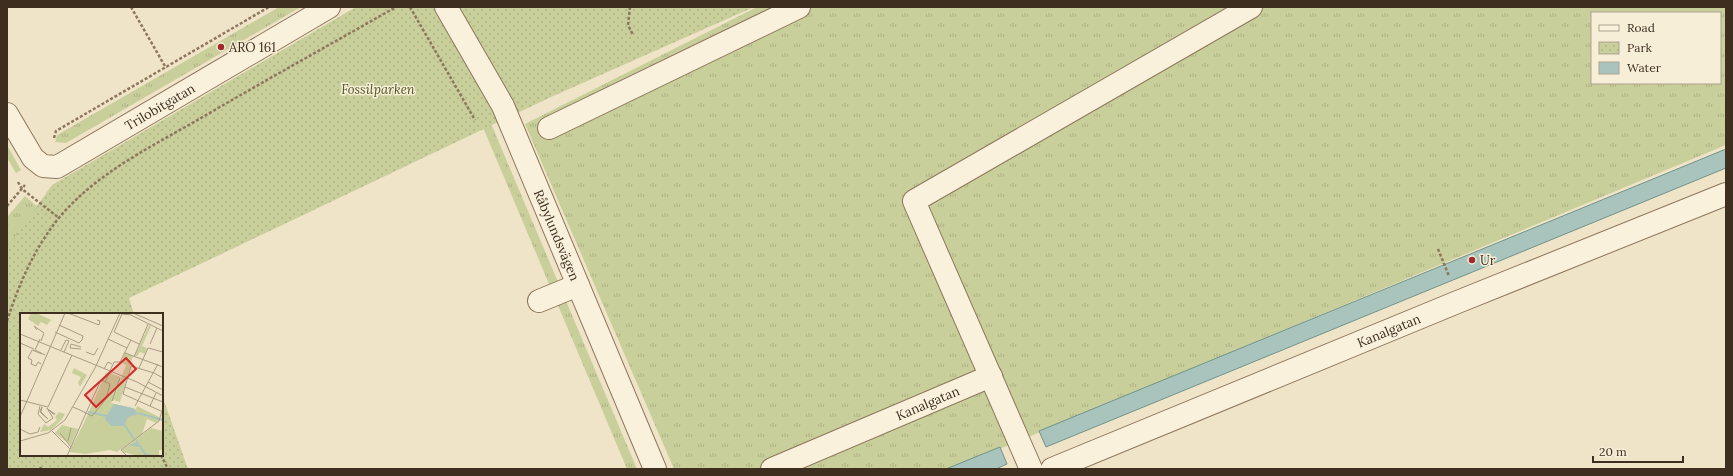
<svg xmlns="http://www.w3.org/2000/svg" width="1733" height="476" font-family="Lora,serif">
	<defs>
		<pattern id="grass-tufts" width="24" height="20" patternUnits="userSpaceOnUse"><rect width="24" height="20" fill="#c9cf9b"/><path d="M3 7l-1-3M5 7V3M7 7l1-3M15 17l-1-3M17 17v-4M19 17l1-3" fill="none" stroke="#aeb285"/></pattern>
		<pattern id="park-dots" width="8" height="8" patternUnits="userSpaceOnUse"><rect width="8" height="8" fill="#c9cf9b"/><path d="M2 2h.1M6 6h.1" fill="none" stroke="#aeb285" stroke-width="1.8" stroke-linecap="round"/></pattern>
	</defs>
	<rect width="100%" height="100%" fill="#f0e4c8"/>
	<g fill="url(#grass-tufts)" fill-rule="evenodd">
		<path d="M279 7H301L66 143 55 142 57 135Z"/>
		<path d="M757 7H1726V145L952 469H674L525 124ZM1592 13H1720V83H1592Z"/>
		<path d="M487 114 637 469H627L479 118Z"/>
		<path d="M7 145 21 170 16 173 7 158Z"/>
		<path d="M25 196 47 215 7 303V217Z"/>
	</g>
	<path fill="url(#park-dots)" d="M356 7H754L551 97 129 298 134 314H21V455H162V395L188 469H7V248L52 185Z"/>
	<g fill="#a9c4bc" stroke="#6f938a">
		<path d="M1726 149V168L1046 447 1039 431Z"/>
		<path d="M1000 447 1007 464 996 469H946Z"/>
	</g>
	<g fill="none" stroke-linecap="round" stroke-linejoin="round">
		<defs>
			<g id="minor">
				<path id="s1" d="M446 7 503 106 655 469"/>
				<path id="s2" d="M7 114 33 158 43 166 57 167 329 7"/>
				<path d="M549 128 799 7"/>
				<path d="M539 301 578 285"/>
				<path id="s3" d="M772 469 991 376"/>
				<path d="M1031 469 914 201 1251 7"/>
				<path id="s4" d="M1052 469 1460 301 1726 194"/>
			</g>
		</defs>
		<use href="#minor" stroke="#8d765c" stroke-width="24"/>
		<g stroke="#8d765c" stroke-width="2.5" stroke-dasharray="3 2" stroke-linecap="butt">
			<path d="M131 7 166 68"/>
			<path d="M410 7 475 120"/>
			<path d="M630 7 628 25 633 35"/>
			<path d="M54 138 56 131 269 7"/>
			<path d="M18 182 22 189 59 218"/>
			<path d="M7 206 25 185"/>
			<path d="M1438 249 1449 276"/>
			<path d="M7 321C19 284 34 249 58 219 96 173 151 147 201 118 266 80 331 44 396 7"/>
			<path d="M161 455 168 469"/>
			<path d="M40 469 41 467"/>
		</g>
		<use href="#minor" stroke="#faf1dc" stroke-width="22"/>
	</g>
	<g fill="#9e2a2b" stroke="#f7eed8" stroke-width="1.5">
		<circle cx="221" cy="47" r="4"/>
		<circle cx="1472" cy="260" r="4"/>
	</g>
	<g text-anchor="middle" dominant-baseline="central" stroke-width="3" stroke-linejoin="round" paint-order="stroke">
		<g font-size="13" fill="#3d2e20" stroke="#f7eed8" text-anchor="start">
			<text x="229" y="47">ARO 161</text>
			<text x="1480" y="260">Ur</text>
		</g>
		<g font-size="13" font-style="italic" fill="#4d5a26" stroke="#f7eed8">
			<text x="378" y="89">Fossilparken</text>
		</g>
		<g font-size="13" fill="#3d2e20" stroke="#f7eed8">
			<text stroke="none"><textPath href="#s2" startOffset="197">Trilobitgatan</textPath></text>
			<text stroke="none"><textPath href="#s1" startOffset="254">Råbylundsvägen</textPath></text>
			<text stroke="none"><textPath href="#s4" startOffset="364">Kanalgatan</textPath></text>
			<text stroke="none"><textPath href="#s3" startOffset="169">Kanalgatan</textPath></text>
		</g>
	</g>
	<g transform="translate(20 313)">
		<rect width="143" height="143" fill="#f0e4c8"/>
		<path d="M129 12 131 13 122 33 127 35 125 41 120 39 117 43 115 42ZM54 55 67 62 60 74 58 70 61 64 52 60ZM86 59 101 64 93 87 83 101 72 110H64ZM39 99 45 101 42 106 31 117 20 119 24 111 28 114 37 107 35 104ZM131 115 143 118V137H139V143H119L103 139 102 137Z" fill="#c9cf9b"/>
		<path d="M11 0H16L38 10 31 7 27 12 21 9 18 13 8 6ZM42 112 58 116 51 132 35 120Z" fill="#c9cf9b"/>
		<path d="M105 39 113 43 100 89 93 87 106 52 101 49ZM91 90 116 96 117 93 139 104V107L136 110 127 106 122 121 97 139 90 137 65 141 49 139 64 110H72L83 101Z" fill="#c9cf9b"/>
		<path d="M94 91 113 95 118 101 108 104 104 113H91L85 106Z" fill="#a9c4bc"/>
		<path fill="none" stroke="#a9c4bc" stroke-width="2" d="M68 99 87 103M118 100 143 107M104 111 114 126M116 127 118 130 113 132 120 133 125 141 131 143"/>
		<path fill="none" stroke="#a89b85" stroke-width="1" d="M48 0 79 12 80 8 77 7M113 0 143 13M17 17 14 13 24 20 21 28M35 19 59 30 62 27 63 23 39 12M0 21 117 69 143 83M20 26 15 37 25 42M88 26 107 35M0 30 14 36M119 31 94 19 102 1 111 2 143 18M130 31 137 15M61 36 50 35 51 31 61 34M41 37 46 27 49 28 44 39M66 39 74 42 78 35M105 40 143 54M114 44 128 11M21 51 18 49 16 53 11 51 12 47 8 45 12 37 22 41M119 55 128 35 143 39M84 56 88 49 92 51M85 69 94 49H100L111 27M128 69 143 77M105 74 143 89M0 87 28 94 52 42M92 88 100 65M20 93 18 101 26 110 33 105 27 95M115 93 138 51M130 93 136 80M22 94 20 98 21 100 28 106 21 99 22 94M27 95 33 101H35L29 97M141 98 103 81 111 53 134 60 143 65M0 104 45 0M0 116 10 121 18 119 20 114M32 118 50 136M40 120 51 134M0 128 28 120 45 107 75 55 100 0M48 128 51 115M47 143 66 100 81 67 90 71 86 86 72 103 60 97 53 94M107 143 101 137 139 108 143 94"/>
		<path fill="#d62828" fill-opacity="0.15" stroke="#d62828" stroke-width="2" d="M106 45 116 56 76 94 65 82Z"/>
		<rect width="143" height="143" fill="none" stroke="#3d2e20" stroke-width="2"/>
	</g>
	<rect width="1733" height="476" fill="none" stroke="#3d2e20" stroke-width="16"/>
	<rect x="1591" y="12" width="130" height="72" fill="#f7eed8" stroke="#ada18e"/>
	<rect x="1599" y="25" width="20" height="6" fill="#faf1dc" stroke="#ada18e"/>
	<text x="1627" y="32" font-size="12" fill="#3d2e20">Road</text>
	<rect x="1599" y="42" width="20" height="12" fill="url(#park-dots)" stroke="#ada18e"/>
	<text x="1627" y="52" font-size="12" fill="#3d2e20">Park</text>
	<rect x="1599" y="62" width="20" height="12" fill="#a9c4bc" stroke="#ada18e"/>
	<text x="1627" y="72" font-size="12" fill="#3d2e20">Water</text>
	<path d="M1593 456v6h90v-6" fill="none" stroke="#3d2e20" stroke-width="2"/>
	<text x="1599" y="456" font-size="12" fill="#3d2e20" stroke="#f7eed8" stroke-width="3" paint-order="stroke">20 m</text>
</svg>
